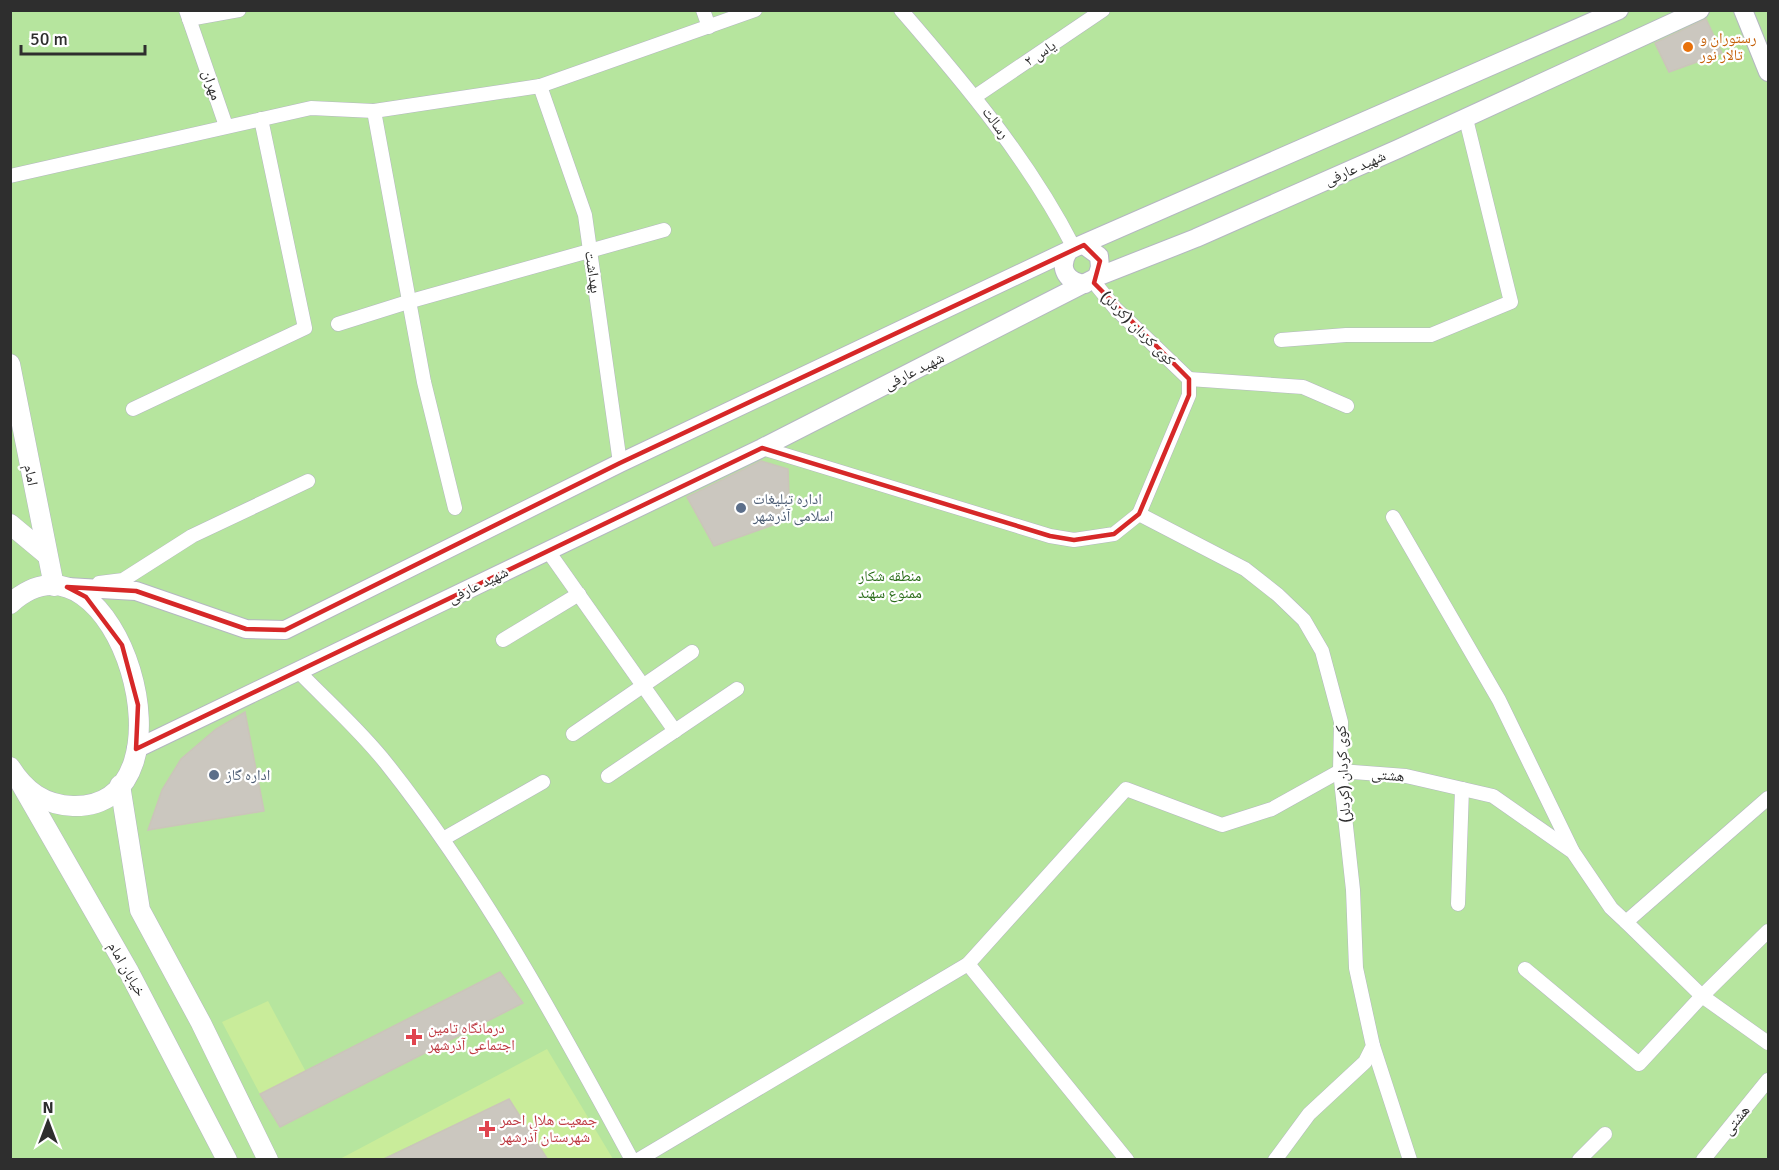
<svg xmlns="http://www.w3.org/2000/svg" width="1779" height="1170" font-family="Signika,'Noto Naskh Arabic',sans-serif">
	<rect width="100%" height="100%" fill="#efe9e1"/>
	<path fill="#b6e59e" d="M10 11H1768V1159H11Z"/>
	<g fill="#c9ec9a">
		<path d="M268 1001 306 1072 260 1094 222 1022Z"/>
		<path d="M547 1049 613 1159H548L509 1099 382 1159 338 1160Z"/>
	</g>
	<g fill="#cbc7bf" stroke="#cbc5ba" stroke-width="1.5">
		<path d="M1706 19 1722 53 1669 72 1655 43Z"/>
		<path d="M761 461 788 469 790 519 714 546 687 497Z"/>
		<path d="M245 712 264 811 148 830 162 790 181 759 216 729Z"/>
		<path d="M500 972 523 1003 280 1127 260 1094Z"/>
		<path d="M509 1099 548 1160H382Z"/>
	</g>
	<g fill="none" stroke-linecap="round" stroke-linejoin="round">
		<defs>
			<g id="minor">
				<path d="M186 10 226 126"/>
				<path d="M703 10 709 27"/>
				<path d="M901 10C966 85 1029 160 1074 248"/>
				<path d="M189 19 239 10"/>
				<path d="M540 86 585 215 620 463"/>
				<path d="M976 96 1103 10"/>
				<path d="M374 111 424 382 455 508"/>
				<path d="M10 176 311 108 374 111 540 86 755 10"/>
				<path d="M1093 281 1115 308 1189 379V395L1139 514 1245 569 1278 595 1304 620 1322 651 1341 722 1340 771 1353 890 1356 968 1373 1046 1365 1062 1309 1114 1275 1160"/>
				<path d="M338 324 411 301 664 230"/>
				<path d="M1281 340 1346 335H1431L1511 302 1466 119"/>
				<path d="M1189 379 1303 387 1347 406"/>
				<path d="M133 409 305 328 261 119"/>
				<path d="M762 448 1050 536 1074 540 1114 534 1139 514"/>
				<path d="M1393 517 1499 700 1572 850"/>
				<path d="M548 551 675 731"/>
				<path d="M99 583 123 580 192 536 308 481"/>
				<path d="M503 640 579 594"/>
				<path d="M298 671C327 701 360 730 386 763 483 885 558 1023 632 1160"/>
				<path d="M573 734 692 652"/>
				<path d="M608 776 737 689"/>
				<path d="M443 839 543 782"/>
				<path d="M1458 904 1462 789"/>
				<path d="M1626 922 1768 798"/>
				<path d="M968 964 1127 1160"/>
				<path d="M1525 969 1639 1064 1702 996 1768 931"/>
				<path d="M1373 1046 1410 1160"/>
				<path d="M638 1160 968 964 1126 789 1222 825 1272 809 1340 771 1406 776 1493 796 1573 852 1611 908 1626 922 1702 996 1768 1043"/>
				<path d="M1579 1160 1605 1134"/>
				<path d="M1703 1160 1768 1080"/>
			</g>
			<g id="tertiary">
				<path d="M1743 10 1768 72"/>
				<path d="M1084 245 1099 256 1100 267 1097 277"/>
				<path d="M1068 252C1058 269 1067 282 1085 284"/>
				<path d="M67 587 136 591 246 629 285 630 620 463 1074 248 1619 10"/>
				<path d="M136 749 762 448 1097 277 1196 238 1398 149 1700 10"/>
			</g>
			<g id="secondary">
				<path d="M10 364 54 586"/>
				<path d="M10 524 46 554"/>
				<path d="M10 604C115 508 205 809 73 806 44 805 25 791 10 767"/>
				<path d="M20 782 129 972 227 1160"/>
				<path d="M120 785 140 910 201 1023 268 1160"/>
			</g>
		</defs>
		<use href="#minor" stroke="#b4b7c1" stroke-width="15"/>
		<use href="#tertiary" stroke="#b4b7c1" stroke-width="20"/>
		<use href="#secondary" stroke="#b4b7c1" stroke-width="21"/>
		<use href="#minor" stroke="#fff" stroke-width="14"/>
		<use href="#tertiary" stroke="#fff" stroke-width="18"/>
		<use href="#secondary" stroke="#fff" stroke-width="20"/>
	</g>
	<path fill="none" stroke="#d62828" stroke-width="4.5" stroke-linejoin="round" d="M1084 245 1100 261 1094 283 1189 379V395L1139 514 1114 534 1074 540 1050 536 762 448 136 749 138 705 122 645 86 597 67 587 136 591 246 629 285 630 620 463Z"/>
	<circle fill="#e8710a" stroke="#fff" stroke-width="2" cx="1688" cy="47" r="6"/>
	<g fill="#5c6f8a" stroke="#fff" stroke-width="2">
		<circle cx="741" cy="508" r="6"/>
		<circle cx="214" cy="775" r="6"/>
	</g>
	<g fill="#e0444e" stroke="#fff" stroke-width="2">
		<path d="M411 1028h6v6h6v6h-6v6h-6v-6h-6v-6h6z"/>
		<path d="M484 1120h6v6h6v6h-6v6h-6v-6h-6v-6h6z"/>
	</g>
	<g text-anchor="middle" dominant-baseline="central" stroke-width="4.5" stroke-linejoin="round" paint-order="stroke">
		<g font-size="15" fill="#c56008" stroke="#fff" text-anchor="start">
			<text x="1700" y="38">رستوران و<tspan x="1700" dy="17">تالار نور</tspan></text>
		</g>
		<g font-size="15" fill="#2e2e2e" stroke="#fff">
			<text transform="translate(1040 53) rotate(-34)">یاس ۲</text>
			<text transform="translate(212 85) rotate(71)">مهران</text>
			<text transform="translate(996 123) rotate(54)">رسالت</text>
			<text transform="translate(1355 168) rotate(-24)">شهید عارفی</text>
			<text transform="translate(593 272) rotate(82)">بهداشت</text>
			<text transform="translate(1138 328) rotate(45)">کوی کردان (کردلر)</text>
			<text transform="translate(914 371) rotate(-27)">شهید عارفی</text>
			<text transform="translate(31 475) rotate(79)">امام</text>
			<text transform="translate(478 585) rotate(-26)">شهید عارفی</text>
			<text transform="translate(1343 774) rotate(-93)">کوی کردان (کردلر)</text>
			<text transform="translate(1388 775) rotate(5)">هشتی</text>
			<text transform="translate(127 969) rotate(60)">خیابان امام</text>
			<text transform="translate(1736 1120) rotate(-51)">هشتی</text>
		</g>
		<g font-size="15" fill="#4e5e75" stroke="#fff" text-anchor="start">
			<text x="753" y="499">اداره تبلیغات<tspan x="753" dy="17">اسلامی آذرشهر</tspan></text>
			<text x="226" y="775">اداره گاز</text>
		</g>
		<g font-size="15" fill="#2c6e1b" stroke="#fff">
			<text x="890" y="576">منطقه شکار<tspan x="890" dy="17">ممنوع سهند</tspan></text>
		</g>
		<g font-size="15" fill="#be3a42" stroke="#fff" text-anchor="start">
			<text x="428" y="1028">درمانگاه تامین<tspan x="428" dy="17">اجتماعی آذرشهر</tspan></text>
			<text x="500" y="1120">جمعیت هلال احمر<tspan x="500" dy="17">شهرستان آذرشهر</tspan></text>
		</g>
	</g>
	<rect width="1779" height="1170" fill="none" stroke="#2e2e2e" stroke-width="24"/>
	<g transform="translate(48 1122)" stroke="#ffffff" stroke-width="4.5" paint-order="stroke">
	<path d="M0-4.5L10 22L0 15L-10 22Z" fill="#2e2e2e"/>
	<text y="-9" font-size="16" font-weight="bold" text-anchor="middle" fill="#2e2e2e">N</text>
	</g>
	<path d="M21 45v9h124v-9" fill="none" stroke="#2e2e2e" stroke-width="3"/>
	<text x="30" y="45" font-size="18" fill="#2e2e2e" stroke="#ffffff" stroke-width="4.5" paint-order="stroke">50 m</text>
</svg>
